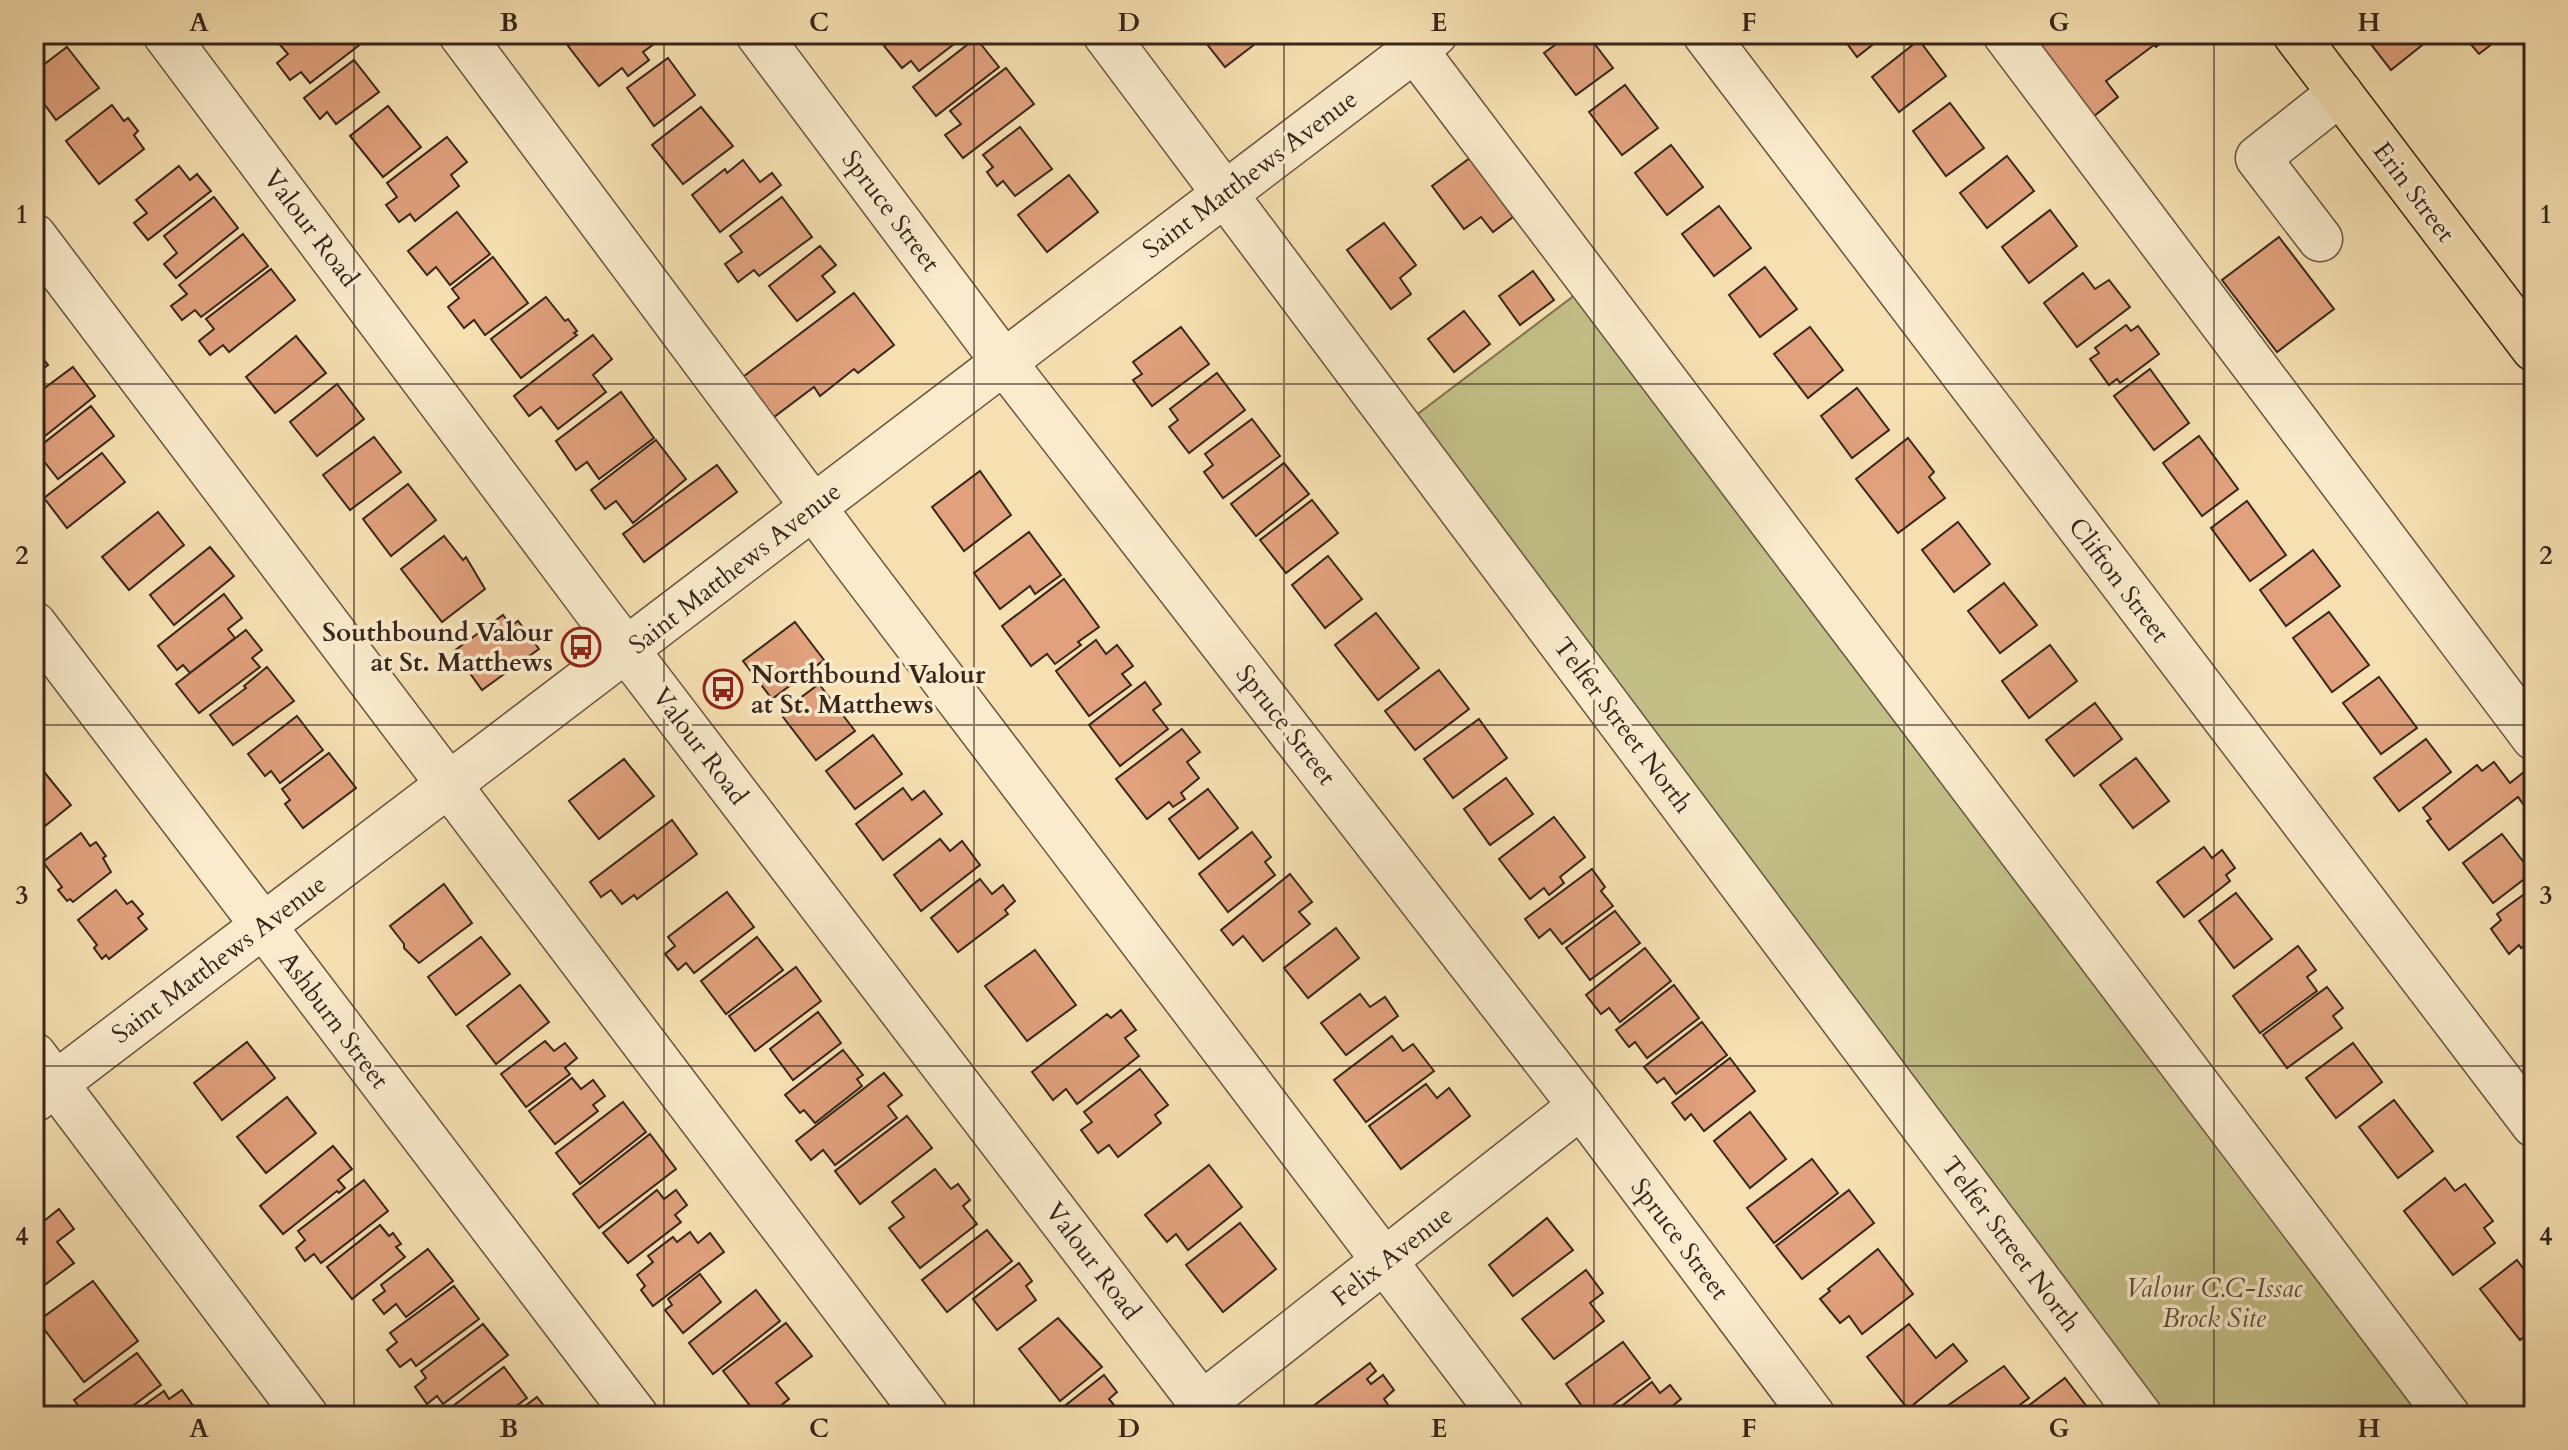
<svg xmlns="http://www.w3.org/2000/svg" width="2568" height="1450" font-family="Cardo,serif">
	<rect width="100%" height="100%" fill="#f6e0b1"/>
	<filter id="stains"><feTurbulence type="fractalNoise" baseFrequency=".0025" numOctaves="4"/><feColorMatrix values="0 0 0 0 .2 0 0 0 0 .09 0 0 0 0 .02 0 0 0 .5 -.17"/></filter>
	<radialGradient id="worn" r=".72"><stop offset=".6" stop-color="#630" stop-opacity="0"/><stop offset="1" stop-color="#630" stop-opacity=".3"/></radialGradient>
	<path fill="#c3c087" stroke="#7e7252" stroke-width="2" d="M1579 292 2436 1416H2165L1415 416Z"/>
	<g fill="#e0a17c" stroke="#38251c" stroke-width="2">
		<path d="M294 34H355L362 43 310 83 301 72 290 80 277 63 288 54 280 45Z"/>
		<path d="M584 34H646L654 44 643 52 649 60 628 76 622 68 599 86 568 46Z"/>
		<path d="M899 34H967L919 71 911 61 902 68 884 46Z"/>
		<path d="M1199 34H1268L1225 67Z"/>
		<path d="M1570 34H1587L1613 68 1576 95 1544 53Z"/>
		<path d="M1840 34H1886L1857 57Z"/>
		<path d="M2045 34H2172L2156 47 2154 45 2106 81 2118 97 2089 120 2031 45Z"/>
		<path d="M2363 34H2436L2391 70Z"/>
		<path d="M2462 34H2505L2479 54Z"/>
		<path d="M976 38 999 67 936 116 913 87Z"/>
		<path d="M1919 40 1946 76 1899 112 1872 77Z"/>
		<path d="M67 47 99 88 56 120 34 90V72Z"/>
		<path d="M668 58 695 95 654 126 627 88Z"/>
		<path d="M354 60 379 92 336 124 327 112 320 119 304 98Z"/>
		<path d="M1006 68 1034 104 963 158 945 135 961 124 950 111Z"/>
		<path d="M1625 85 1658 128 1622 155 1589 112Z"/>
		<path d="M1950 103 1984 148 1946 176 1913 131Z"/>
		<path d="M112 105 124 121 128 118 138 131 134 135 144 149 99 184 66 141Z"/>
		<path d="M388 106 421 147 383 177 350 136Z"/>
		<path d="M701 107 733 146 683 184 652 145Z"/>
		<path d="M1020 127 1052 169 1015 196 1003 181 997 186 987 172 993 167 983 155Z"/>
		<path d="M447 137 467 162 451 175 459 186 415 221 410 214 399 222 386 205 397 197 387 183Z"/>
		<path d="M1671 145 1703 187 1667 215 1635 173Z"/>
		<path d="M2007 156 2034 191 1987 228 1960 193Z"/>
		<path d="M1470 158 1513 217 1493 232 1481 217 1464 229 1432 186Z"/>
		<path d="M743 160 760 182 772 173 781 185 720 232 692 195 725 169 727 173Z"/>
		<path d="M179 166 190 180 197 174 211 191 148 240 134 223 147 213 136 200Z"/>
		<path d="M1069 175 1098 212 1047 252 1018 215Z"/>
		<path d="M214 197 238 228 176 278 164 264 177 253 164 236Z"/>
		<path d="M782 197 812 237 759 276 754 270 738 282 725 264 742 252 730 236Z"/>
		<path d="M1719 206 1751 248 1714 276 1682 234Z"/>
		<path d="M2050 210 2077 246 2029 283 2002 247Z"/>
		<path d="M457 212 490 254 450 285 436 267 427 275 408 251Z"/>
		<path d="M1384 223 1416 265 1400 278 1411 294 1391 309 1347 250Z"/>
		<path d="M243 234 268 266 201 317 195 310 182 320 171 306 187 294 179 285Z"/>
		<path d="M2279 237 2334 309 2277 352 2222 280Z"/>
		<path d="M820 246 836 265 822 276 835 292 797 321 769 286Z"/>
		<path d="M493 257 528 303 485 335 474 320 464 328 448 307 459 298 452 289Z"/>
		<path d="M1765 267 1797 309 1760 337 1729 295Z"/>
		<path d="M271 269 295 300 229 352 223 345 210 355 199 341 214 329 206 319Z"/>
		<path d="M1533 271 1554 300 1520 325 1499 296Z"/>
		<path d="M2083 273 2095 289 2109 280 2130 307 2077 347 2044 303Z"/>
		<path d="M854 293 894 345 858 373 854 369 820 396 814 387 770 420 739 380Z"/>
		<path d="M546 297 565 321 568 319 577 331 574 333 577 335 521 378 491 339Z"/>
		<path d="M1464 311 1490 344 1454 372 1428 339Z"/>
		<path d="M2126 325 2131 331 2138 326 2159 354 2120 383 2117 379 2109 385 2090 359 2099 353 2095 348Z"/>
		<path d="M1181 327 1209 364 1152 406 1133 380 1142 374 1133 362Z"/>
		<path d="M1810 327 1843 370 1808 398 1774 354Z"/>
		<path d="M593 335 612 359 593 375 606 392 558 429 541 407 529 416 514 396Z"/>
		<path d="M296 336 326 373 275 413 246 377Z"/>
		<path d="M34 347 48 365 36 374 38 376 34 380Z"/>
		<path d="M73 367 95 396 35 444 34 396Z"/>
		<path d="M2150 369 2189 423 2154 450 2114 396Z"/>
		<path d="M1217 373 1245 410 1189 453 1169 427 1178 420 1170 409Z"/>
		<path d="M337 384 364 419 317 456 290 422Z"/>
		<path d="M1857 388 1889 430 1852 458 1821 416Z"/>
		<path d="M621 392 654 438 599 479 587 462 576 470 556 441Z"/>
		<path d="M91 406 114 436 58 479 35 450Z"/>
		<path d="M1252 419 1280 456 1223 498 1204 472 1213 465 1205 454Z"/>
		<path d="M2199 436 2238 489 2202 516 2163 463Z"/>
		<path d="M374 437 401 472 350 510 323 475Z"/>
		<path d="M1908 438 1934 472 1929 477 1945 498 1898 533 1856 479Z"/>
		<path d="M656 440 686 479 633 523 616 501 605 509 591 490Z"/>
		<path d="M102 453 125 482 67 528 44 498Z"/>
		<path d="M1284 463 1309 494 1256 536 1231 504Z"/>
		<path d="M717 465 737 492 644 562 623 534Z"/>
		<path d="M980 471 1011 515 964 551 932 507Z"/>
		<path d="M408 484 436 520 391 556 363 519Z"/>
		<path d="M1312 500 1338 533 1286 573 1260 540Z"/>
		<path d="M2247 501 2286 555 2250 581 2211 528Z"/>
		<path d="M158 512 184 545 129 590 102 557Z"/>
		<path d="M1958 522 1990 564 1954 592 1922 550Z"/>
		<path d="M1029 532 1061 575 1035 594 1030 586 1000 609 974 573Z"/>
		<path d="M444 536 463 560 466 557 485 589 442 622 401 569Z"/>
		<path d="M210 547 234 576 174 625 150 595Z"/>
		<path d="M2313 550 2340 586 2286 626 2260 590Z"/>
		<path d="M1328 556 1362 599 1325 628 1292 585Z"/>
		<path d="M1064 579 1099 627 1078 642 1081 645 1055 664 1047 654 1031 666 1002 626Z"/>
		<path d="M2004 583 2037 625 2000 653 1968 611Z"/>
		<path d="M224 594 242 618 228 629 235 638 190 673 183 665 177 670 158 646Z"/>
		<path d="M2329 612 2369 665 2332 692 2293 638Z"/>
		<path d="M1376 613 1419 668 1378 700 1335 645Z"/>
		<path d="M503 615 511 626 518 621 539 649 482 690 454 651Z"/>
		<path d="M795 622 824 660 772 699 743 661Z"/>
		<path d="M246 630 262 650 252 658 260 667 199 713 176 684Z"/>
		<path d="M1096 640 1106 654 1117 645 1133 666 1122 674 1131 685 1089 716 1056 671Z"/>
		<path d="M2050 645 2077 681 2029 718 2002 681Z"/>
		<path d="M267 667 294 701 233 745 210 715 246 688 244 686Z"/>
		<path d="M1439 670 1469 709 1415 750 1385 711Z"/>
		<path d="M2379 677 2417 728 2381 754 2343 703Z"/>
		<path d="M1145 682 1161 704 1153 710 1168 729 1120 766 1089 725Z"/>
		<path d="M819 684 855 731 816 760 780 713Z"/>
		<path d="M2095 703 2122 739 2074 776 2046 740Z"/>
		<path d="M297 716 323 750 280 783 271 771 265 776 248 754Z"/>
		<path d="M1479 719 1507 758 1453 798 1424 759Z"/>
		<path d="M1182 729 1200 752 1187 762 1199 778 1181 793 1185 799 1173 807 1169 802 1147 819 1116 779Z"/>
		<path d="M873 735 902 774 855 809 826 771Z"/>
		<path d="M2426 739 2451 772 2399 811 2374 778Z"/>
		<path d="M329 753 356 788 303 828 285 804 290 800 282 789Z"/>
		<path d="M2136 758 2169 801 2133 828 2100 785Z"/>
		<path d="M624 759 654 796 599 839 569 801Z"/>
		<path d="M2494 762 2510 783 2534 764V796L2523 804 2518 797 2449 850 2427 821 2431 819 2423 808 2477 765 2482 771Z"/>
		<path d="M45 773 71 805 34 835V782Z"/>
		<path d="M1506 778 1533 814 1490 845 1464 809Z"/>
		<path d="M903 788 912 800 924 791 942 814 883 860 856 824Z"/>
		<path d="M1208 789 1238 828 1199 859 1169 819Z"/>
		<path d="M1554 817 1585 857 1560 877 1564 883 1549 895 1544 888 1530 899 1499 859Z"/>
		<path d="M672 820 697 854 637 899 634 895 622 904 611 890 601 897 590 882Z"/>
		<path d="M1252 832 1271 857 1265 862 1275 875 1228 912 1199 874Z"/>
		<path d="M81 833 90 846 96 842 106 856 103 858 111 872 73 902 70 899 67 901 58 890 62 887 43 862Z"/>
		<path d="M2502 834 2532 873 2493 903 2463 863Z"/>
		<path d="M940 839 950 851 962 841 980 865 921 911 894 875Z"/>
		<path d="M2204 847 2212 858 2222 850 2235 868 2226 875 2230 881 2184 917 2157 882Z"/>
		<path d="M1592 869 1605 887 1601 891 1613 906 1562 944 1550 929 1539 938 1525 919Z"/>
		<path d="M1290 874 1312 902 1299 912 1310 924 1263 961 1243 936 1233 945 1221 930Z"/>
		<path d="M980 879 992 894 1003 885 1015 901 1005 910 1008 914 958 952 931 918Z"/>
		<path d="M444 884 472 923 419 963 404 948V944L390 926Z"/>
		<path d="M2534 887V939L2521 948 2519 945 2509 954 2491 929 2501 920 2497 914Z"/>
		<path d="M116 890 127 904 132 901 143 914 138 918 147 929 109 959 106 955 102 959 94 948 97 945 78 920Z"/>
		<path d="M727 892 754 927 694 973 686 963 678 970 665 954 675 946 668 937Z"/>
		<path d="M2236 893 2272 939 2234 968 2199 921Z"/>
		<path d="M1615 911 1640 943 1590 980 1566 948Z"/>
		<path d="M1336 928 1359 958 1308 998 1284 968Z"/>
		<path d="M481 937 510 974 456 1015 428 977Z"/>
		<path d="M757 937 783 970 726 1014 701 981Z"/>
		<path d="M2298 946 2316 970 2307 977 2317 991 2260 1033 2233 996Z"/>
		<path d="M1645 948 1671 981 1620 1022 1609 1008 1601 1014 1586 995Z"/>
		<path d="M1035 950 1076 1005 1027 1041 985 986Z"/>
		<path d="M796 967 821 1001 755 1051 729 1016Z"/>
		<path d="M520 985 549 1022 496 1064 467 1026Z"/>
		<path d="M1674 985 1699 1018 1647 1058 1635 1042 1629 1047 1616 1030Z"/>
		<path d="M2327 987 2343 1008 2333 1016 2342 1028 2287 1068 2263 1035Z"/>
		<path d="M1360 994 1370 1007 1385 997 1398 1016 1346 1055 1321 1023Z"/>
		<path d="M1121 1010 1136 1030 1125 1038 1139 1056 1077 1104 1066 1089 1053 1100 1032 1072 1107 1014 1111 1018Z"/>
		<path d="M818 1012 841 1043 793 1080 770 1049Z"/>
		<path d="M1702 1022 1727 1055 1676 1094 1664 1078 1657 1083 1644 1067Z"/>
		<path d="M1392 1036 1403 1051 1413 1044 1434 1071 1366 1122 1334 1080Z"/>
		<path d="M545 1041 554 1051 565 1043 577 1058 565 1068 570 1074 526 1107 501 1074Z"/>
		<path d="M247 1042 275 1078 222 1120 194 1083Z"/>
		<path d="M2353 1043 2382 1082 2336 1118 2306 1078Z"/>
		<path d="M843 1050 863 1075 857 1079 862 1086 815 1123 804 1110 800 1113 785 1095Z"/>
		<path d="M1730 1058 1755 1091 1704 1131 1691 1114 1685 1120 1672 1103Z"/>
		<path d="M1140 1069 1168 1105 1155 1115 1161 1123 1118 1157 1109 1145 1098 1153 1081 1130 1092 1122 1084 1112Z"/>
		<path d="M884 1073 902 1095 888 1106 897 1118 835 1165 823 1150 811 1160 796 1141Z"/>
		<path d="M572 1078 581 1089 593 1080 605 1096 593 1105 598 1111 555 1144 529 1111Z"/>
		<path d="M1426 1084 1437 1098 1449 1088 1470 1116 1401 1169 1369 1126Z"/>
		<path d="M287 1097 316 1133 266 1173 237 1137Z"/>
		<path d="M2394 1100 2433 1151 2398 1178 2359 1127Z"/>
		<path d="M623 1102 646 1132 580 1184 556 1153Z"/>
		<path d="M1750 1112 1786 1159 1750 1188 1714 1141Z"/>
		<path d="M907 1116 932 1148 860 1204 835 1171Z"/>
		<path d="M650 1134 676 1169 599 1228 573 1194Z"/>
		<path d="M333 1146 352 1169 338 1180 345 1188 339 1193 337 1191 283 1234 260 1206Z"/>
		<path d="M1812 1159 1838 1193 1774 1243 1747 1208Z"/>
		<path d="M1209 1165 1242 1207 1188 1250 1176 1234 1167 1242 1145 1215Z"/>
		<path d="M935 1169 951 1189 958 1184 970 1200 963 1206 977 1224 920 1268 889 1228 904 1217 892 1202Z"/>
		<path d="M2445 1178 2455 1191 2465 1184 2493 1221 2484 1228 2495 1243 2453 1275 2404 1211Z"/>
		<path d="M364 1180 388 1211 321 1263 314 1254 305 1261 296 1248 305 1240 298 1231Z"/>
		<path d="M657 1190 664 1199 676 1190 687 1205 675 1215 681 1222 628 1263 603 1233Z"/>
		<path d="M1849 1190 1874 1223 1802 1279 1776 1246Z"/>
		<path d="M59 1209 74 1229 57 1242 74 1263 34 1293V1224L41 1218 44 1221Z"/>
		<path d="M1547 1218 1573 1250 1513 1296 1489 1265Z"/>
		<path d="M1240 1223 1276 1269 1223 1312 1186 1265Z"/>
		<path d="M380 1225 389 1236 393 1233 401 1244 396 1247 405 1257 352 1299 327 1267Z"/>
		<path d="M987 1230 1012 1261 947 1312 922 1280Z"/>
		<path d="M690 1232 698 1243 710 1233 724 1252 653 1306 641 1290 645 1286 637 1275 653 1262 648 1256 673 1237 677 1242Z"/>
		<path d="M428 1249 453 1281 406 1317 396 1304 384 1314 373 1300 385 1291 381 1285Z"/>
		<path d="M1878 1249 1913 1294 1862 1334 1849 1316 1840 1323 1820 1299 1830 1291 1828 1289Z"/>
		<path d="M2517 1260 2534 1283V1329L2520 1340 2480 1289Z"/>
		<path d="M1019 1263 1032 1281 1026 1286 1036 1300 997 1330 973 1299Z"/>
		<path d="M1586 1270 1603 1293 1590 1303 1604 1321 1554 1359 1522 1319Z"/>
		<path d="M700 1274 721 1302 683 1333 665 1310 672 1305 668 1299Z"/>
		<path d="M93 1281 138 1341 84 1382 38 1321Z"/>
		<path d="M454 1286 479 1319 416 1366 411 1359 400 1367 387 1350 397 1342 390 1333Z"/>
		<path d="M756 1290 780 1321 713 1374 689 1343Z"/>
		<path d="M1058 1318 1102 1367 1060 1401 1019 1349Z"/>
		<path d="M786 1323 812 1356 776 1383 789 1399 768 1416H758L723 1371Z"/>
		<path d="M483 1324 508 1355 443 1404 437 1396 427 1404 415 1387 426 1378 421 1371Z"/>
		<path d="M1909 1324 1936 1358 1953 1344 1967 1361 1908 1409 1867 1357Z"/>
		<path d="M1623 1342 1650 1378 1598 1416H1589L1566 1384Z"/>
		<path d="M137 1353 161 1385 119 1416H86L74 1400Z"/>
		<path d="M1370 1363 1376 1371 1367 1379 1371 1384 1383 1375 1394 1390 1384 1399 1391 1409 1381 1416H1300Z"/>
		<path d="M2004 1366 2029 1398 2005 1416H1933Z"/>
		<path d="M504 1367 527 1398 503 1416H440Z"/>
		<path d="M1104 1375 1117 1392 1109 1399 1123 1416H1060L1057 1412Z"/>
		<path d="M2065 1378 2091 1412 2086 1416H2015Z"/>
		<path d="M1652 1382 1660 1393 1670 1385 1681 1399 1670 1408 1675 1416H1609Z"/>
		<path d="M182 1390 194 1407 182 1416H129L164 1391 169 1399Z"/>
		<path d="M537 1397 552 1416H512Z"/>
	</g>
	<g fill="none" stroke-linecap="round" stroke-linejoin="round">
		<defs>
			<g id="minor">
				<path d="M165 34 599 614 1211 1416"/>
				<path d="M461 34 852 559 1502 1416"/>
				<path d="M758 34 1003 361 1581 1106 1813 1416"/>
				<path d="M1105 34 2140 1416"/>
				<path d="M1403 34 2448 1416"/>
				<path d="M1705 34 2534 1125"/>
				<path d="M2005 34 2534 738"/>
				<path d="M34 236 926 1416"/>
				<path d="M2320 239 2258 158 2340 93"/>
				<path d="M34 624 636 1416"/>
				<path d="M34 1055 306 1416"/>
				<path d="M34 1100 1435 34"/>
				<path d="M1202 1404 1581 1106"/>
			</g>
			<path id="major" d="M2295 34 2534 349"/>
		</defs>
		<use href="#minor" stroke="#685441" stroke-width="47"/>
		<use href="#major" stroke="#38251c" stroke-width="47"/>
		<use href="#minor" stroke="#f9ebcc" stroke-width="44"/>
		<use href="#major" stroke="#f6e0b1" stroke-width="44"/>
	</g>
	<path fill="none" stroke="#38251c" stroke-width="2" stroke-opacity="0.55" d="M354 34V1416M664 34V1416M974 34V1416M1284 34V1416M1594 34V1416M1904 34V1416M2214 34V1416M34 384H2534M34 725H2534M34 1066H2534"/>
	<defs>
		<symbol id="bus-ring" viewBox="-11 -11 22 22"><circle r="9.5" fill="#f9ebcc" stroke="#8f2418" stroke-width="1.5"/><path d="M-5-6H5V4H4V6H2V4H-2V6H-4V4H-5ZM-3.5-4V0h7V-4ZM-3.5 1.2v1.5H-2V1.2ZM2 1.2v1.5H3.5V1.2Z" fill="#8f2418"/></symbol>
	</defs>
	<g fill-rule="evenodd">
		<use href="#bus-ring" x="559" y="625" width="44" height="44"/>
		<use href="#bus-ring" x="701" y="667" width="44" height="44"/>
	</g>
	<g text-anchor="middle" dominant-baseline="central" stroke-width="7" stroke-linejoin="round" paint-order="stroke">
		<g font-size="26" fill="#38251c" stroke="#f9ebcc">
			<text transform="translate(1250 174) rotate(-37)">Saint Matthews Avenue</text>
			<text transform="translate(2414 192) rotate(53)">Erin Street</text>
			<text transform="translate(891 211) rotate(53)">Spruce Street</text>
			<text transform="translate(311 228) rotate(53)">Valour Road</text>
			<text transform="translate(735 568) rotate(-38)">Saint Matthews Avenue</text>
			<text transform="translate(2119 580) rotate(53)">Clifton Street</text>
			<text transform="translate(1286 725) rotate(52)">Spruce Street</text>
			<text transform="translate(1623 725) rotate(53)">Telfer Street North</text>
			<text transform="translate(700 746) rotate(53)">Valour Road</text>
			<text transform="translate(219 959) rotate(-37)">Saint Matthews Avenue</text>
			<text transform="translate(334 1020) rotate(53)">Ashburn Street</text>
			<text transform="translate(1680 1239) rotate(53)">Spruce Street</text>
			<text transform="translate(2011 1244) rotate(53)">Telfer Street North</text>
			<text transform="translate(1392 1256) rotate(-38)">Felix Avenue</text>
			<text transform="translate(1093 1261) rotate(53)">Valour Road</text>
		</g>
		<g font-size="26" font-weight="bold" fill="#38251c" stroke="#f9ebcc" text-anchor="end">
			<text x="553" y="632">Southbound Valour<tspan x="553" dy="30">at St. Matthews</tspan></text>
			<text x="751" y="674" text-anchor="start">Northbound Valour<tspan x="751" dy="30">at St. Matthews</tspan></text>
		</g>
		<g font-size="26" font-style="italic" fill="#5b4c37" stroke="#f9ebcc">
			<text x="2214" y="1288">Valour C.C-Issac<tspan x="2214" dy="30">Brock Site</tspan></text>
		</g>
	</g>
	<rect width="2568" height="1450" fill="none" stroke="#f6e0b1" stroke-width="88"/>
	<rect x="44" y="44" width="2480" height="1362" fill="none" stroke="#38251c" stroke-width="3"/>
	<g font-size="26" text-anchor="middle" font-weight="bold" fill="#38251c">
		<text x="199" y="31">A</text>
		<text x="509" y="31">B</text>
		<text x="819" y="31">C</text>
		<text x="1129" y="31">D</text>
		<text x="1439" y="31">E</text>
		<text x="1749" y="31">F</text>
		<text x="2059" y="31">G</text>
		<text x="2369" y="31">H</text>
		<text x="22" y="223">1</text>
		<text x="2546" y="223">1</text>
		<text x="22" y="564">2</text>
		<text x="2546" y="564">2</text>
		<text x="22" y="904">3</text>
		<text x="2546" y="904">3</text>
		<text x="22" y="1245">4</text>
		<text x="2546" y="1245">4</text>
		<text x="199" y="1437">A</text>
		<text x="509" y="1437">B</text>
		<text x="819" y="1437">C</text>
		<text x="1129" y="1437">D</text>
		<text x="1439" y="1437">E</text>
		<text x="1749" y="1437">F</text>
		<text x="2059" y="1437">G</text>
		<text x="2369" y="1437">H</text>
	</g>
	<rect width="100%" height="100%" filter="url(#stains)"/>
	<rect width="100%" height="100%" fill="url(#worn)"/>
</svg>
